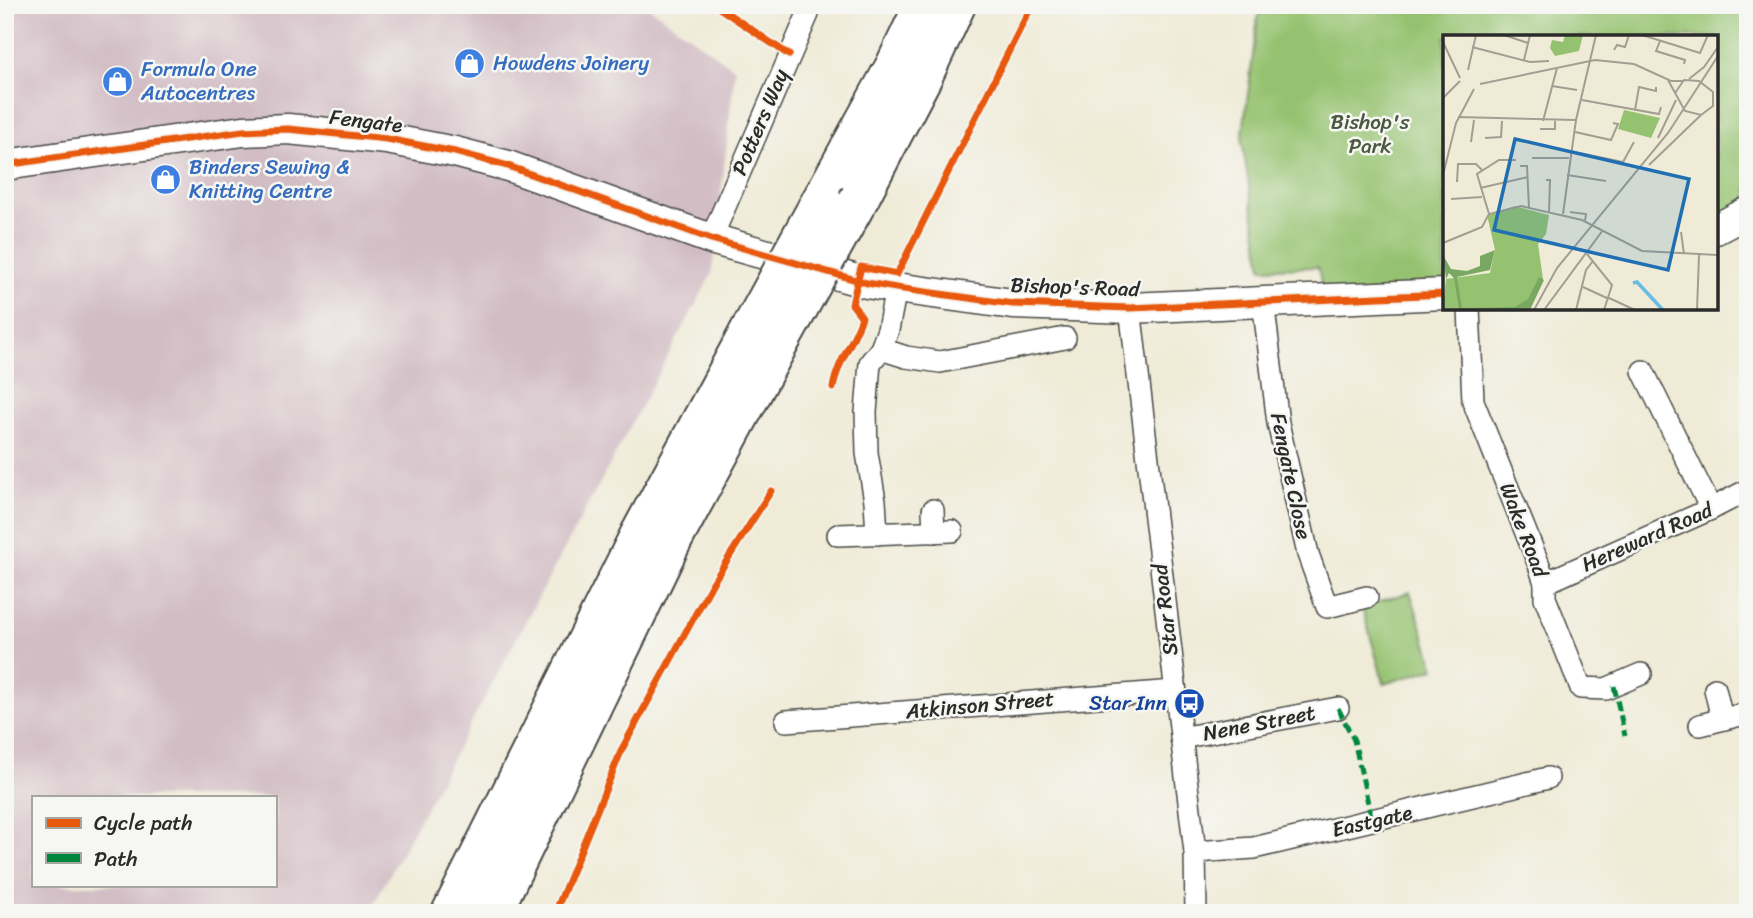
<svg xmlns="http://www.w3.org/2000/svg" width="1753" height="918" font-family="Sriracha,sans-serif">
	<rect width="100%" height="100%" fill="#f6f6f2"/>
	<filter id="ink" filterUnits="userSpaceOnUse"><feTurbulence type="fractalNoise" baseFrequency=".0143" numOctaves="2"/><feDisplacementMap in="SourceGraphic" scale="14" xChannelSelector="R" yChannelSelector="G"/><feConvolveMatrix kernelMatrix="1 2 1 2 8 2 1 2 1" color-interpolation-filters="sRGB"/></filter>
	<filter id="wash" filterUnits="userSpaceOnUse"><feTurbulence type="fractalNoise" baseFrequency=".00686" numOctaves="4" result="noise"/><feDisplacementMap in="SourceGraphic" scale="28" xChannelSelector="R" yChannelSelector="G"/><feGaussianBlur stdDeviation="1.57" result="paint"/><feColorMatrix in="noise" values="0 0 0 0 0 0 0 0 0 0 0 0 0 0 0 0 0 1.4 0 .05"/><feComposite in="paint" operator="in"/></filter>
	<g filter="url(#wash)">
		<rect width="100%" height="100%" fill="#efebd7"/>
		<path fill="#d2bdc5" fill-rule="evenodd" d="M5 5H646L735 69 712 274 369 913H5ZM33 797H275V885H33Z"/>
		<g fill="#95c270" stroke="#60764e" stroke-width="2">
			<path d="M1266 5H1748V212L1716 228V37H1445V292L1324 298 1318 267 1262 268 1242 141 1258 16Z"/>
			<path d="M1410 592 1435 668 1384 684 1362 607Z"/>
		</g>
	</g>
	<g filter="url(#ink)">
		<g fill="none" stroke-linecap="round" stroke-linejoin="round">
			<defs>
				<g id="street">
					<path d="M711 239 808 14 809 5"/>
					<path d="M896 288 888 330 881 349 906 357 940 362 1065 338"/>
					<path d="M1263 301 1278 423 1308 554 1327 607 1367 597"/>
					<path d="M1130 308 1195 852 1196 913"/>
					<path d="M1469 308 1473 401 1539 565 1545 583V598L1581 688 1606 689 1641 674"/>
					<path d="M1643 371 1711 509"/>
					<path d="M933 510 934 532"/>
					<path d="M877 534 875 501 867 453 866 412 870 363 881 349"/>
					<path d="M838 535 952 531"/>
					<path d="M1545 583 1711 509 1748 490"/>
					<path d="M1715 689 1722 719"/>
					<path d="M786 721 1175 691"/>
					<path d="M1700 725 1748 713"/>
					<path d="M1181 738 1338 708"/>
					<path d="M1195 852 1254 848 1548 778"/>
				</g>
				<g id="secondary">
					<path d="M5 165 243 131 288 129 387 139 455 152 508 166 711 239 867 283 896 288 1013 304 1130 308 1445 294"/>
					<path d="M1716 229 1748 212"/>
				</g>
				<g id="highway">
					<path d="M860 197 924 74 956 5"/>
					<path d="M822 199 895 66 924 5"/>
					<path d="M451 913 639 536 748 334"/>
					<path d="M492 913 670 545 778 345"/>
				</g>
			</defs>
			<use href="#street" stroke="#484845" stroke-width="24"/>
			<use href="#secondary" stroke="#484845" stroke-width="33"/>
			<use href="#highway" stroke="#484845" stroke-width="42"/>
			<use href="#street" stroke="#fff" stroke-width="21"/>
			<use href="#secondary" stroke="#fff" stroke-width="30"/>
			<use href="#highway" stroke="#fff" stroke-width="38"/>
			<defs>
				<g id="highway-bridge">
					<path d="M748 334 822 199"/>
					<path d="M778 345 860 197"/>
				</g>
			</defs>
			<use href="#highway-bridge" stroke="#484845" stroke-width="42" stroke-linecap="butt"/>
			<use href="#highway-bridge" stroke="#fff" stroke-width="38"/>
			<g stroke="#00873e" stroke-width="5" stroke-dasharray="10 5" stroke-linecap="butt">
				<path d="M1614 686 1625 736"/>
				<path d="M1338 708 1354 740 1372 821"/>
			</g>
			<defs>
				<g id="cycleway">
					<path d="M715 5 789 55"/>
					<path d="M5 165 243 131 288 129 387 139 455 152 508 166 711 239 867 283 896 288 1013 304 1130 308 1445 294"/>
					<path d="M833 388C837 362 854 342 862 317L852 304 861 267 897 274 1032 5"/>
					<path d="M555 913 622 749 712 584 771 491"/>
				</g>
			</defs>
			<use href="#cycleway" stroke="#f6f6f2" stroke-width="11"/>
			<use href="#cycleway" stroke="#e8590c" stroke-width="7"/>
		</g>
	</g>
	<defs>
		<symbol id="shop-disc" viewBox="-11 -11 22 22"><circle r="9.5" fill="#3f7fe0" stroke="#f6f6f2"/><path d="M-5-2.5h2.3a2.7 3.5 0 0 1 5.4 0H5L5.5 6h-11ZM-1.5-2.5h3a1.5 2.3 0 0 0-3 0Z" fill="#fff"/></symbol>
		<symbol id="bus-disc" viewBox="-11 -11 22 22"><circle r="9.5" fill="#1a4fb4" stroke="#f6f6f2"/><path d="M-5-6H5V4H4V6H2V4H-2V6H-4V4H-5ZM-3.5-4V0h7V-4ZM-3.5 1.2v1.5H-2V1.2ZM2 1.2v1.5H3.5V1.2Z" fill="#fff"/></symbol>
	</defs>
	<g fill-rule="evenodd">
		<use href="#shop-disc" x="452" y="46" width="35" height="35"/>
		<use href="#shop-disc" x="100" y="64" width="35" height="35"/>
		<use href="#shop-disc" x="148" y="162" width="35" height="35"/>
		<use href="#bus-disc" x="1172" y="686" width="35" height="35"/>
	</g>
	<g text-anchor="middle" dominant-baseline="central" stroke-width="5" stroke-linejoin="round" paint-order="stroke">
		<g font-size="21" fill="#366cbe" stroke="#f6f6f2" text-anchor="start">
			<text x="493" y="63">Howdens Joinery</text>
			<text x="141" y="69">Formula One<tspan x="141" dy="24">Autocentres</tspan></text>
			<text x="189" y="167">Binders Sewing &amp;<tspan x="189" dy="24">Knitting Centre</tspan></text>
		</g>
		<g font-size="21" fill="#2b2b2b" stroke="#f6f6f2">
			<text transform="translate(366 121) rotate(7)">Fengate</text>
			<text transform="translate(760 122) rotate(-67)">Potters Way</text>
			<text transform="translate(1075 287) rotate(2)">Bishop's Road</text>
			<text transform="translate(1291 476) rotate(78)">Fengate Close</text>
			<text transform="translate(1524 530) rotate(69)">Wake Road</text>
			<text transform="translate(1647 537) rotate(-24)">Hereward Road</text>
			<text transform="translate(1165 610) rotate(-97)">Star Road</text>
			<text transform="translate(980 705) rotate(-5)">Atkinson Street</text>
			<text transform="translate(1259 723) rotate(-11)">Nene Street</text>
			<text transform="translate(1372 821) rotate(-13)">Eastgate</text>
		</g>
		<g font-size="21" fill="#4b5840" stroke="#f6f6f2">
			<text x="1370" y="122">Bishop's<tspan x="1370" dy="24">Park</tspan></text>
		</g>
		<g font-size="21" fill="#164399" stroke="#f6f6f2" text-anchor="end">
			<text x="1167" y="703">Star Inn</text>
		</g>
	</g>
	<g transform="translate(1443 35)">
		<rect width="275" height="275" fill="#efebd7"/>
		<path d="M122 0H140L136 16 112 21 107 13 109 5 120 7ZM181 75 217 83 208 103 175 94ZM72 171 106 180 103 199 95 209 100 244 86 275H0L3 244 47 238 52 215 44 180Z" fill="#95c270"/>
		<path d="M52 215 47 235 14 242 19 273 72 272 85 264 96 242 101 245 87 275 16 274 11 243 6 238 3 244 0 220 8 234 24 236 37 231V221Z" fill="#78a862"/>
		<path fill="none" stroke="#69bce4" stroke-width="3.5" d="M190 248 194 247 220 275"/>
		<path fill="none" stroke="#a19e92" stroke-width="2" d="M61 0 85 8M199 0 257 18 265 0M217 6 213 16 242 25 241 29M0 7 17 43M29 12 87 27 106 26M171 15 174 10 182 12 186 0M81 25 87 0M25 35 33 0M246 44 261 32 275 12M225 45 242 76 258 80 270 71V57L256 46 241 45 232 58M37 49 152 25 191 29 228 46H240M109 51 134 55M0 63 17 46M139 65 216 79 218 72M192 75 196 52 213 56V52M15 82 133 85M100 86 114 33M97 94H112V86M132 97 168 105 175 89 170 88M42 103 58 102 59 86M215 103 233 65M28 107 31 85M127 116 180 127 191 107M89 123H126M206 130 258 80M77 131H84L86 173M0 140 13 88 31 54M124 140 163 146M103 145H107L106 177M14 147 15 129H33L39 135M37 153 85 142M8 164 39 162M127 177 143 179 142 186M46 179 34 139 56 125H73M120 179 133 85 153 0M238 197 241 219M0 208 39 192 46 179 78 171 139 185 199 216 275 220M144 219 169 250 161 275M140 252 166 264M166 263 192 275M91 275 114 233 225 98 275 21M101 275 160 195M133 275 143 235 150 226M254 275 256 220"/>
		<path fill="#1f6fb2" fill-opacity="0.15" stroke="#1f6fb2" stroke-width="3.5" d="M72 104 246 144 225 235 51 195Z"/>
		<rect width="275" height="275" fill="none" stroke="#2b2b2b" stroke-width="3.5"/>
	</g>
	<rect width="1753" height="918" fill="none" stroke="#f6f6f2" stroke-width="28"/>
	<rect x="32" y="796" width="245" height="91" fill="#f6f6f2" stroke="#a5a5a2" stroke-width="2"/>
	<rect x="46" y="818" width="35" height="10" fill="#e8590c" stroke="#a5a5a2" stroke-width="2"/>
	<text x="94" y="830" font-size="21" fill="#2b2b2b">Cycle path</text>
	<rect x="46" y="853" width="35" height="10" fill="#00873e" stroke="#a5a5a2" stroke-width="2"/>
	<text x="94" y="866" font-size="21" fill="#2b2b2b">Path</text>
</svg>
